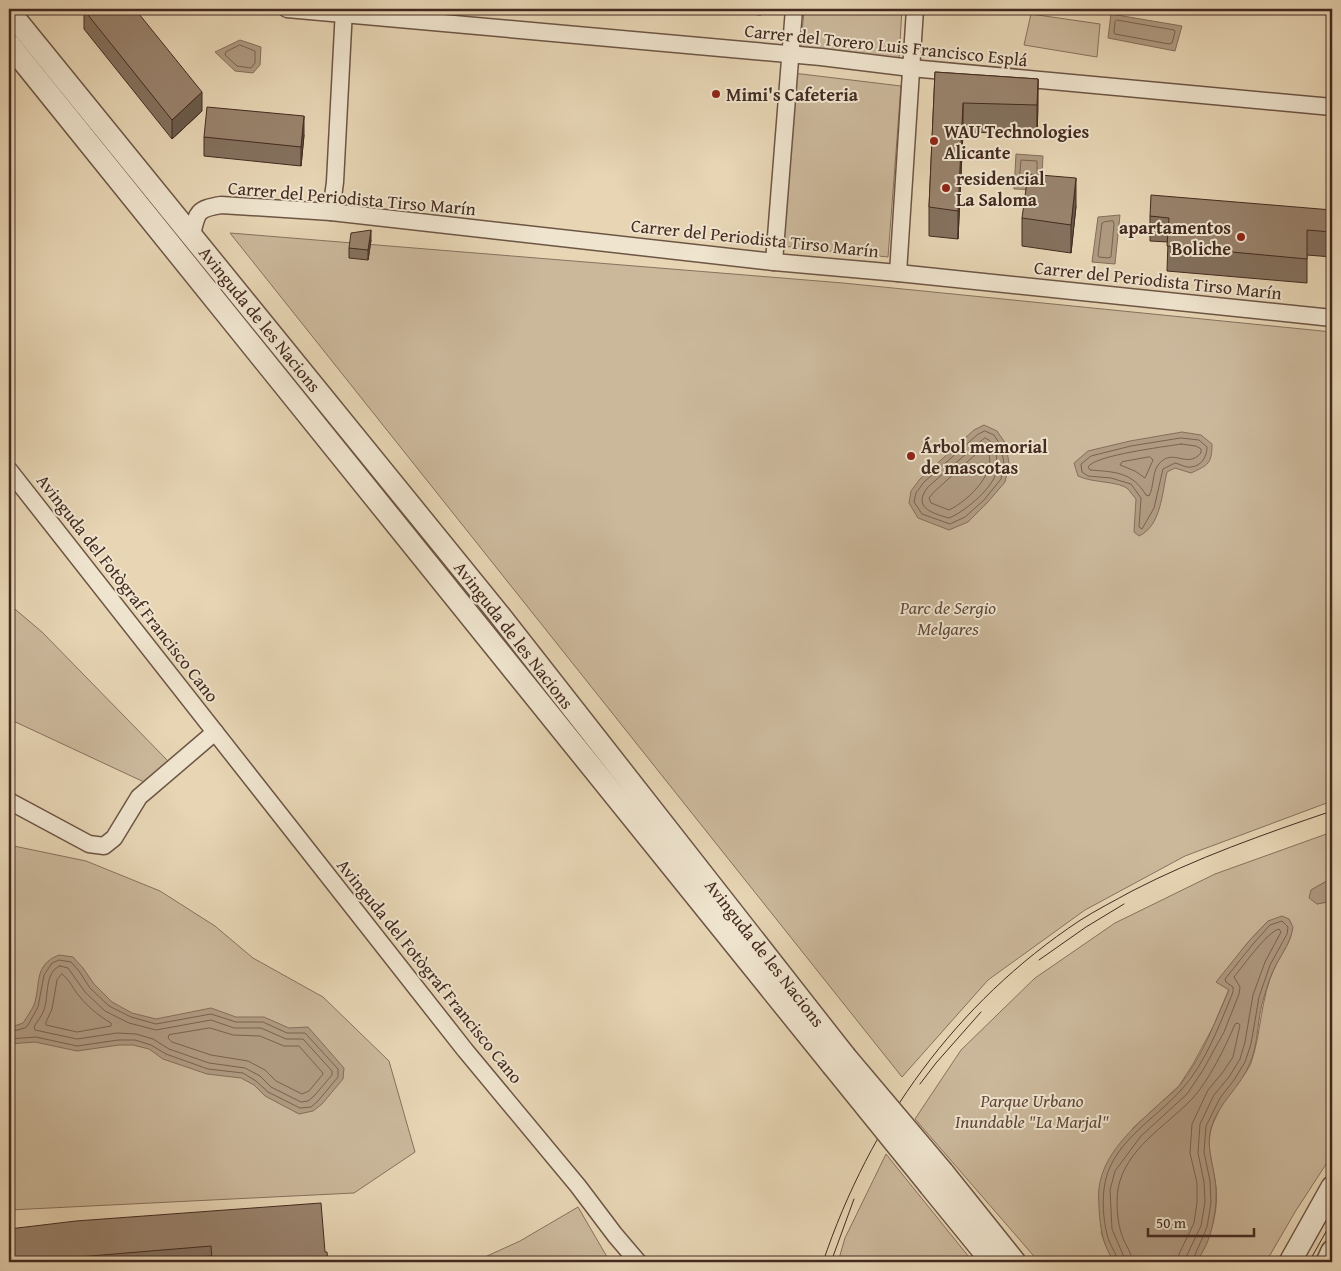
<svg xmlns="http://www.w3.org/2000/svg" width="1341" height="1271" font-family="'Gentium Book Plus',serif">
	<rect width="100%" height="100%" fill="#e7d5b4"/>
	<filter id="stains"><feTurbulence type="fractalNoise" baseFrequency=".004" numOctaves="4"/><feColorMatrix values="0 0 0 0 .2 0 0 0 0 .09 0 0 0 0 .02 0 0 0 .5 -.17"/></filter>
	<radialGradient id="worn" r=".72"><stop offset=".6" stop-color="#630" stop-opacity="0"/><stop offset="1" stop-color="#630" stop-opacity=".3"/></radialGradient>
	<g fill="#cbb89b" stroke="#88715e">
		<path d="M804 9H902L899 59 801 47Z"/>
		<path d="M1031 14 1100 24 1097 57 1024 45Z"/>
		<path d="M793 73 901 86 888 257 782 246Z"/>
		<path d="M230 233 843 283 1332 332V801L1185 856 1085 910 988 980 902 1077Z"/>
		<path d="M9 604 42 632 169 762 144 782 9 719Z"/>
		<path d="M1332 832V878L1311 890 1317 904 1332 901V1155L1295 1212 1266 1262H1195C1200 1257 1203 1250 1206 1243 1215 1223 1219 1201 1215 1180 1211 1156 1204 1140 1216 1117 1219 1111 1221 1105 1224 1100 1233 1087 1245 1077 1251 1063 1262 1031 1260 998 1275 967 1282 951 1298 936 1289 919L1268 921 1249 941 1217 982 1229 989 1213 1027 1193 1064 1179 1086 1133 1128 1101 1232 1105 1244 1114 1262H1039L915 1119 961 1050 1035 978 1115 923 1215 874Z"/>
		<path d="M9 845 86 861 160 891 215 926 253 958 323 997 389 1061 415 1152 354 1193 9 1210Z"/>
		<path d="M886 1154 973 1262H838L845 1238Z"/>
		<path d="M578 1207 610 1262H474L520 1241Z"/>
	</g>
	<g fill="#b09b82" stroke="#856e5b">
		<path d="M1111 14 1182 26 1175 51 1108 38Z"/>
		<path d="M240 40 261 47 260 65 253 73 235 71 215 52Z"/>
		<path d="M1016 154 1043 156 1041 190 1014 189Z"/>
		<path d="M1120 215 1115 264 1092 262 1098 217Z"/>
		<path d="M984 425 997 431 1006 444 1009 464 1005 482 987 503 968 522 949 530 918 518 909 503 911 491 920 479 974 430Z"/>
		<path d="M1182 432 1201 435 1212 444C1212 464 1208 465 1191 473L1175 468 1167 472C1162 493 1161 526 1139 536L1134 532 1136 499C1133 496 1131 492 1128 489 1119 481 1092 483 1078 476L1074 463 1088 451 1130 441Z"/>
		<path d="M1332 878V901L1317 904 1309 898 1311 890Z"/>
		<path d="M1282 916 1289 919 1293 927C1291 941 1283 952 1276 965 1271 974 1267 986 1264 997 1257 1018 1259 1042 1250 1063 1241 1087 1218 1103 1211 1128 1206 1146 1213 1163 1215 1180 1219 1203 1212 1246 1195 1262H1114C1103 1245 1100 1228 1099 1208 1099 1201 1098 1195 1099 1188 1103 1154 1133 1128 1157 1106 1164 1099 1173 1093 1180 1085 1202 1057 1215 1022 1229 990L1216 982 1249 941 1268 921Z"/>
		<path d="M59 955 73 957 83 968 94 984 112 1002 132 1013 156 1019 211 1008 236 1017H264L289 1028 308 1027 344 1068 343 1079 322 1104 313 1111 299 1114 265 1096 254 1085 241 1078 207 1074 163 1059 149 1049 133 1045H119L77 1051 35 1042 9 1044V1028L23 1023C27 1017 31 1011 34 1005 41 985 33 965 59 955Z"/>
	</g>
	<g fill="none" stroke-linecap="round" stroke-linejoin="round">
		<g stroke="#7a6251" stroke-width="1">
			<path d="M1117 20 1174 30 1175 32 1172 43 1169 44 1115 34 1114 32 1115 22Z"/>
			<path d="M240 45 255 51V63L251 68 237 66 225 55 226 52Z"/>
			<path d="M1025 184H1021L1019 182 1021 160 1037 161V173"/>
			<path d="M1113 221 1114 224 1111 257 1108 258 1099 257 1098 255 1102 223 1104 222Z"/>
			<path d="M985 431 994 435 1001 446 1004 464 1001 479 984 500 965 517 950 524 922 514 914 502 916 493 924 482 977 435Z"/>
			<path d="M985 438C991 440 995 446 996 453 997 461 998 468 995 476 989 491 964 512 949 518 931 513 912 507 928 487Z"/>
			<path d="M1181 438 1199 440 1207 447C1207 456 1202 466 1191 467 1186 468 1180 464 1175 463L1163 469 1154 508 1142 529 1139 527 1141 498 1131 484 1111 478 1088 476 1082 472 1081 464 1091 456 1131 446Z"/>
			<path d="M1181 444 1196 446 1201 449V453C1186 470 1173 446 1158 465 1152 474 1154 487 1149 496L1146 495C1132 472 1116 472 1090 470L1088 467C1095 455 1164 447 1181 444Z"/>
			<path d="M983 448H986C1001 470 968 501 949 510L931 503 929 498 934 492Z"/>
			<path d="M1150 457 1153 460 1145 478 1135 471 1120 465 1122 462Z"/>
			<path d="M60 966 68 968 85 992 105 1011 129 1023 156 1030 211 1020 234 1028H261L286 1039H303L332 1071V1075L314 1096 308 1101 301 1102 271 1087 260 1076 245 1068 209 1063 169 1049 153 1039 136 1034 117 1033 77 1039 35 1030 34 1027C37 1021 42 1016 44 1010 49 997 44 972 60 966Z"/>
			<path d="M62 974C70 980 73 989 80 997 88 1007 99 1016 111 1023V1026L77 1032 46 1025V1022L52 1009 57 980Z"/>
			<path d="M210 1028 233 1035 260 1036 284 1046H299L322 1072 323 1074 309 1091 302 1094 276 1081 265 1070 248 1061 211 1055 172 1042 168 1038 169 1035Z"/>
			<path d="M9 1032 25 1028 28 1025 38 1007 44 975 52 963 59 960 71 962 79 971 90 988 109 1006 131 1017 156 1024 211 1014 236 1022H263L287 1033H305L338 1069V1077L318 1101 311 1107 300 1108 268 1092 256 1081 243 1073 208 1069 166 1054 151 1045 135 1040H118L77 1046 36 1037 9 1039"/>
			<path d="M1118 1262C1117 1255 1112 1248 1109 1241 1104 1227 1102 1205 1104 1189 1109 1143 1155 1120 1182 1089 1205 1064 1220 1024 1233 992V987L1226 982 1225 979 1253 944 1270 925 1282 921 1288 927 1287 934 1270 965 1259 997 1251 1044 1245 1062 1234 1080 1220 1098 1206 1126 1204 1152 1210 1181 1211 1203 1207 1227 1192 1262"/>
			<path d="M1124 1262V1257L1112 1229 1110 1190 1115 1171 1141 1136 1187 1094 1203 1070 1224 1032 1239 994 1240 987 1234 977C1243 966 1267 932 1279 929L1281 932 1265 962 1253 995 1245 1042 1240 1059 1229 1077 1214 1095 1200 1124 1198 1153 1204 1182 1205 1202 1201 1226 1186 1257 1185 1262"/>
			<path d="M1132 1262C1132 1253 1126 1246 1123 1238 1117 1224 1116 1203 1118 1189 1125 1149 1166 1126 1192 1099 1208 1082 1226 1046 1235 1024L1238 1023 1240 1025 1233 1057 1223 1072 1208 1090 1192 1124 1190 1153 1197 1183V1202L1194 1223 1179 1254 1178 1262"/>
		</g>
		<defs>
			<g id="minor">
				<path d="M287 9 821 57 911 68 1332 107"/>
				<path d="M331 212 335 182 344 9"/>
				<path d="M192 235C197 212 197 209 221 205L331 212 774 262 898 273 1332 318"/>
				<path d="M774 262 794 9"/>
				<path d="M898 273 915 9"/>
				<path d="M9 470 465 1050 578 1186 615 1235 638 1262"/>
				<path d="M9 801 89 844 104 846 114 838 139 797 215 732"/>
			</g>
			<g id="tertiary">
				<path d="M9 11 498 613 845 1056"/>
				<path d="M9 44 832 1065"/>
				<path d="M943 1172 1015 1262"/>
				<path d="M930 1186 992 1262"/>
				<path d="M1290 1262 1332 1187"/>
				<path d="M1327 1262 1332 1251"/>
			</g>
		</defs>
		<use href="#minor" stroke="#6d5545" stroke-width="19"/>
		<use href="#tertiary" stroke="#6d5545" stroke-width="24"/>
		<use href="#minor" stroke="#efe4ce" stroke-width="16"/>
		<use href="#tertiary" stroke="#efe4ce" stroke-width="21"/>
		<g stroke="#442a20" stroke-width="1">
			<path d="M1039 960 1086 927 1124 904"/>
			<path d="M920 1084 936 1063 981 1012"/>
			<path d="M823 1262C870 1122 956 1003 1079 921 1096 910 1114 901 1132 891 1196 858 1264 834 1332 811"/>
			<path d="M831 1262 854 1199"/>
			<path d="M1309 1262 1332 1221"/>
		</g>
		<defs>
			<g id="tertiary-bridge">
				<path d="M845 1056 943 1172"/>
				<path d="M832 1065 930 1186"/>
			</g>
		</defs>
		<use href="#tertiary-bridge" stroke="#6d5545" stroke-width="24" stroke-linecap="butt"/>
		<use href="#tertiary-bridge" stroke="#efe4ce" stroke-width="21"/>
	</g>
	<g fill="#84715e" stroke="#442a20">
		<path d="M687 9H762L761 15Z"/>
		<path d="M84 10 202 111 172 139 84 29Z"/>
		<path d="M935 72 1038 79 1037 134 963 132 958 239 929 236V207Z"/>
		<path d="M304 135 301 166 204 156V137Z"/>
		<path d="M1076 206 1071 253 1022 246V218Z"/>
		<path d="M1332 210V257L1307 255V283L1167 271 1168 242 1150 241V216Z"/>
		<path d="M371 240 368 260 349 258V248Z"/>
		<path d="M9 1229 325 1252 328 1262H211V1256L136 1262H9Z"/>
	</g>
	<g fill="#6b5c4c" stroke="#442a20">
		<path d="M1038 79V108L1037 134V105Z"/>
		<path d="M202 92V111L172 139V120Z"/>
		<path d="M963 103V132L958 239V211Z"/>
		<path d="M304 116V135L301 166V147Z"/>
		<path d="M1076 178V206L1071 253V225Z"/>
		<path d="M371 230V240L368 260V250Z"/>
	</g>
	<g fill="#99836d" stroke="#442a20">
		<path d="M85 9H135L202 92 172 120 84 10Z"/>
		<path d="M935 72 1038 79 1037 105 963 103 958 211 929 207Z"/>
		<path d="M207 107 304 116 301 147 204 137Z"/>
		<path d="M1028 174 1076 178 1071 225 1022 218Z"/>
		<path d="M1151 195 1332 210V232L1307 230V259L1167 246 1169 218 1150 216Z"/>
		<path d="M371 230 368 250 349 248 351 233Z"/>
		<path d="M321 1203 325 1252H327L328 1262H212L211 1246 54 1259V1262H9V1229L76 1221Z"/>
	</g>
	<g fill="#8f2418" stroke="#efe4ce" stroke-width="2">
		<circle cx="716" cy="94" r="5"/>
		<circle cx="934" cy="141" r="5"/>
		<circle cx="946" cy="188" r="5"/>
		<circle cx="1241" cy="237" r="5"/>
		<circle cx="911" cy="456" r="5"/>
	</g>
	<g text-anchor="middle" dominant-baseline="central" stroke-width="4" stroke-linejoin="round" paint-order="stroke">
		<g font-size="18" fill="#442a20" stroke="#efe4ce">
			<text transform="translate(886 45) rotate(6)">Carrer del Torero Luis Francisco Esplá</text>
			<text transform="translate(352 198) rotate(5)">Carrer del Periodista Tirso Marín</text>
			<text transform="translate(755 238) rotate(6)">Carrer del Periodista Tirso Marín</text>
			<text transform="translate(1158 280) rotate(6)">Carrer del Periodista Tirso Marín</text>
			<text transform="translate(260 319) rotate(51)">Avinguda de les Nacions</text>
			<text transform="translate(128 588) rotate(52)">Avinguda del Fotògraf Francisco Cano</text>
			<text transform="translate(514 635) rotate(52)">Avinguda de les Nacions</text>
			<text transform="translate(765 953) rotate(52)">Avinguda de les Nacions</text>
			<text transform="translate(430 971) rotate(51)">Avinguda del Fotògraf Francisco Cano</text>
		</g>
		<g font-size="18" font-weight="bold" fill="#442a20" stroke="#efe4ce" text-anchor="start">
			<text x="726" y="94">Mimi's Cafeteria</text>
			<text x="944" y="131">WAU Technologies<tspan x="944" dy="21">Alicante</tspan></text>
			<text x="956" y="178">residencial<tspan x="956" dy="21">La Saloma</tspan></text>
			<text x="1231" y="227" text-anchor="end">apartamentos<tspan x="1231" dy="21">Boliche</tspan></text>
			<text x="921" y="446">Árbol memorial<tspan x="921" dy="21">de mascotas</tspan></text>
		</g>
		<g font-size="18" font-style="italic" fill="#5f4639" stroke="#efe4ce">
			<text x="948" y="607">Parc de Sergio<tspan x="948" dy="21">Melgares</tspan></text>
			<text x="1032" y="1100">Parque Urbano<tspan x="1032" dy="21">Inundable "La Marjal"</tspan></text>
		</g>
	</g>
	<rect width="1341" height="1271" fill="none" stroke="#e7d5b4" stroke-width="30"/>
	<rect x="10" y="10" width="1321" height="1251" fill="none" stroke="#442a20" stroke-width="2.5"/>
	<rect x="15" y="15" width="1311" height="1241" fill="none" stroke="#442a20"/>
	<path d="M1148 1228v8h106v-8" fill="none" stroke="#442a20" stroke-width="2.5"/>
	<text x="1156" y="1228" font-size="15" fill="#442a20" stroke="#efe4ce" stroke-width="4" paint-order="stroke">50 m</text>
	<rect width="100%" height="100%" filter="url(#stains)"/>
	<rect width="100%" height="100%" fill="url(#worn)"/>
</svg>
